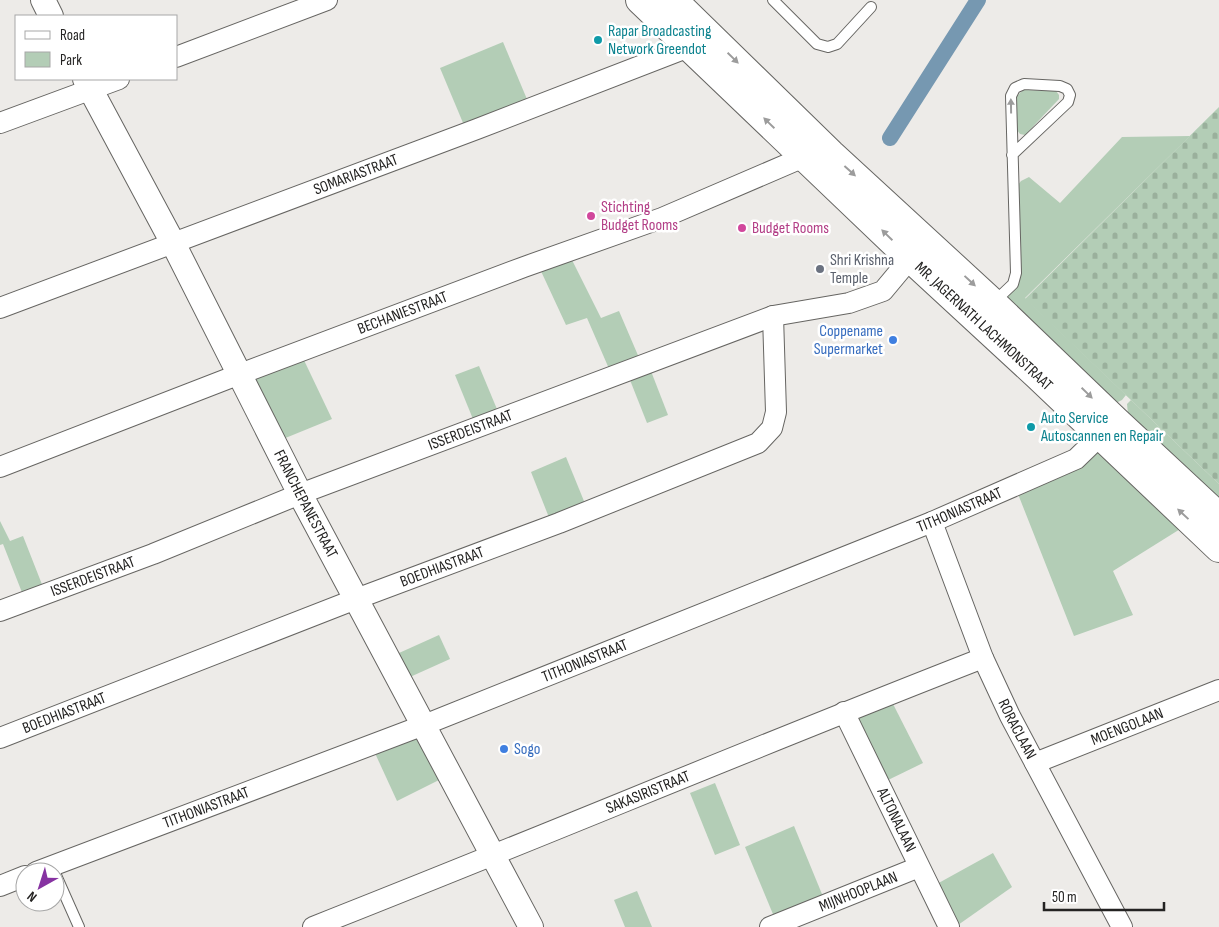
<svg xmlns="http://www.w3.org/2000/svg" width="1219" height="927" font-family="'Sofia Sans Condensed',sans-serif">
	<defs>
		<pattern id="cemetery-stones" width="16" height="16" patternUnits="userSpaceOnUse" patternTransform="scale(1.25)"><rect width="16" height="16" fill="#b3cdb6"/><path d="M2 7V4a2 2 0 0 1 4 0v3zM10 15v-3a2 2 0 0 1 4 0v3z" fill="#9ab09c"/></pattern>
	</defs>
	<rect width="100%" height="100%" fill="#edebe8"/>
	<g fill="#b3cdb6">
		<path d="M503 42 529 104 466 130 440 68Z"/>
		<path d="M1023 90 1056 91 1059 95V99L1025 135 1020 134 1017 130 1016 97Z"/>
		<path d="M1190 136 1025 298 1126 395 1122 400 1116 403 1007 298 1019 281 1021 256 1018 185 1021 181 1029 177 1060 203 1122 137Z"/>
		<path d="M571 258 601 318 619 311 640 360 610 371 587 318 566 325 540 269Z"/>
		<path d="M302 356 332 419 283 439 252 379Z"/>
		<path d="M479 366 499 414 475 424 455 375Z"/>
		<path d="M649 366 668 415 647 423 628 375Z"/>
		<path d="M1131 400 1219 484V503L1128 414 1127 404Z"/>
		<path d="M1097 453H1101L1185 526 1113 571 1133 615 1074 636 1018 494Z"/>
		<path d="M566 457 586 506 550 520 531 472Z"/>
		<path d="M0 521 10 541 23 536 43 587 23 595 3 544 0 545Z"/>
		<path d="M439 635 450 659 410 677 399 653Z"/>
		<path d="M892 702 923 763 884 782 857 726 858 717Z"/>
		<path d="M418 737 443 778 397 801 374 751Z"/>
		<path d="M715 783 740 845 715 855 690 793Z"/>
		<path d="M794 826 824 899 775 919 745 847Z"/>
		<path d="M993 853 1012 887 958 925 935 885Z"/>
		<path d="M637 891 652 927H625L614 900Z"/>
	</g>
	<path fill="url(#cemetery-stones)" d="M1219 107V484L1025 299Z"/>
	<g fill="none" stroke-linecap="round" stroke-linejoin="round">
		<path stroke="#7698b1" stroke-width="16" d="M890 138 978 0"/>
		<defs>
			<g id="service">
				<path d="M773 0 817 44 828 47 837 44 871 7"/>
				<path d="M994 302 1013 284 1016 273 1011 96 1015 88 1024 84 1060 86 1067 89 1070 95 1068 102 1012 155"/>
				<path d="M55 873 79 927"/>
			</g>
			<g id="minor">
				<path d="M176 57 327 0"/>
				<path d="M0 123 119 79"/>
				<path id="s1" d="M0 308 477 129 689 47 696 39"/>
				<path id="s2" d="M0 467 240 374 524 267 662 218 804 157"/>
				<path id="s3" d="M932 522 983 658 1010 716 1122 927"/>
				<path id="s4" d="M0 611 153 554 300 494 773 316 849 303 883 291 918 249"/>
				<path id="s5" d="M844 712 949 927"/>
				<path id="s6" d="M0 738 356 599 559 523 758 443 772 428 776 412 773 316"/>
				<path id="s7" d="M1035 763 1219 690"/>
				<path id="s8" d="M36 872 424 725 932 522 1076 459 1109 427"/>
				<path d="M0 886 25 876"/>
				<path id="s9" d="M313 927C537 839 759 745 983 658"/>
				<path id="s10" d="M770 927 919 867"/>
			</g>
			<g id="tertiary">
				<path d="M43 0 51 16"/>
				<path id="s11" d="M85 79 174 245 300 494 531 927"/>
			</g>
			<g id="secondary">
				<path id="s12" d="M640 0 910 258 1038 376 1219 548"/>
				<path d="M673 0 831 154 993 303 1115 420 1219 517"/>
			</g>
		</defs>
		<use href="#service" stroke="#666562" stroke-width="12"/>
		<use href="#minor" stroke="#666562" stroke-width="22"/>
		<use href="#tertiary" stroke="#666562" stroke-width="26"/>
		<use href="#secondary" stroke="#666562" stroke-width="30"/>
		<use href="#service" stroke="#fff" stroke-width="10"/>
		<use href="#minor" stroke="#fff" stroke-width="20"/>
		<use href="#tertiary" stroke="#fff" stroke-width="24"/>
		<use href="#secondary" stroke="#fff" stroke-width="28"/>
	</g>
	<defs><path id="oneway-solid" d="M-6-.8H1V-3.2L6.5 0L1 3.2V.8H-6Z" transform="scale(1.25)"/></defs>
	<g fill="#9c9c9c">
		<use href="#oneway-solid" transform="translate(733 58) rotate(44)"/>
		<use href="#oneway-solid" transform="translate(1011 106) rotate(-91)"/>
		<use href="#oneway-solid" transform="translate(769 123) rotate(-136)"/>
		<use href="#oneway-solid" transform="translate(850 171) rotate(42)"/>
		<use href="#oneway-solid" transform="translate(887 235) rotate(-136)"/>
		<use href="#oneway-solid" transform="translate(970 281) rotate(43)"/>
		<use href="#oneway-solid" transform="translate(1087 393) rotate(44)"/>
		<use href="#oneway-solid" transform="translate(1183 514) rotate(-137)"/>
	</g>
	<g fill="#0f9aa8" stroke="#fff" stroke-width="2">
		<circle cx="598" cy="40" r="5"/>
		<circle cx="1031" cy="427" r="5"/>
	</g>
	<g fill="#d1479c" stroke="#fff" stroke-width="2">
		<circle cx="591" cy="216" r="5"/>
		<circle cx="742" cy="228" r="5"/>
	</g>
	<circle fill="#6b7280" stroke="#fff" stroke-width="2" cx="820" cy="269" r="5"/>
	<g fill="#3f7fe0" stroke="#fff" stroke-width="2">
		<circle cx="893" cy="340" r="5"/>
		<circle cx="504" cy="749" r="5"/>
	</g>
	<g text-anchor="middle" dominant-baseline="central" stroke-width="5" stroke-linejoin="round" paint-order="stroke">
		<g font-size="16" fill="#0d838f" stroke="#fff" text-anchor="start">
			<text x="608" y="31">Rapar Broadcasting<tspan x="608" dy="18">Network Greendot</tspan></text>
			<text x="1041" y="418">Auto Service<tspan x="1041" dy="18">Autoscannen en Repair</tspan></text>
		</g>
		<g font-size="16" fill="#242322" stroke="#fff">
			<text stroke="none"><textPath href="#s1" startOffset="380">SOMARIASTRAAT</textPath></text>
			<text stroke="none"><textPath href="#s2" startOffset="431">BECHANIESTRAAT</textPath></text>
			<text stroke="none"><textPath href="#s12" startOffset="474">MR. JAGERNATH LACHMONSTRAAT</textPath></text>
			<text stroke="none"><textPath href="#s4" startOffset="504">ISSERDEISTRAAT</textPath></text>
			<text stroke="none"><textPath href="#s11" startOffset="479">FRANCHEPANESTRAAT</textPath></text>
			<text stroke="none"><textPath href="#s8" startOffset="992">TITHONIASTRAAT</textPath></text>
			<text stroke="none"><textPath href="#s6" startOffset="474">BOEDHIASTRAAT</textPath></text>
			<text stroke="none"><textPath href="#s4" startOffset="99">ISSERDEISTRAAT</textPath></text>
			<text stroke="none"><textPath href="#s8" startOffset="588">TITHONIASTRAAT</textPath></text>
			<text stroke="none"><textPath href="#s6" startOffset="69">BOEDHIASTRAAT</textPath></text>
			<text stroke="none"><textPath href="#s7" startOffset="99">MOENGOLAAN</textPath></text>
			<text stroke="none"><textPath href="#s3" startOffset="224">RORACLAAN</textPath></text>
			<text stroke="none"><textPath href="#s9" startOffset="361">SAKASIRISTRAAT</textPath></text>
			<text stroke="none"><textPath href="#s8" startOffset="182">TITHONIASTRAAT</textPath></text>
			<text stroke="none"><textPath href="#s5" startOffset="120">ALTONALAAN</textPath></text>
			<text stroke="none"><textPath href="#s10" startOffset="95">MIJNHOOPLAAN</textPath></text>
		</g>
		<g font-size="16" fill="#b23c85" stroke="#fff" text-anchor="start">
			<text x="601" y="207">Stichting<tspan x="601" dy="18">Budget Rooms</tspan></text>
			<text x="752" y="228">Budget Rooms</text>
		</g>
		<g font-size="16" fill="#5b616d" stroke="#fff" text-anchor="start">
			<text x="830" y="260">Shri Krishna<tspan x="830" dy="18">Temple</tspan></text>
		</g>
		<g font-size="16" fill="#366cbe" stroke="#fff" text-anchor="end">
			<text x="883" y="331">Coppename<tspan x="883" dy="18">Supermarket</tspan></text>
			<text x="514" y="749" text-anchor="start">Sogo</text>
		</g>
	</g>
	<rect x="15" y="15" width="162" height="65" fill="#ffffff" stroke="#a7a7a7"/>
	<rect x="25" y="31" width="25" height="8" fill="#ffffff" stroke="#a7a7a7"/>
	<text x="60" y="40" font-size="15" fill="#242322">Road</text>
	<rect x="25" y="52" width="25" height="15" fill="#b3cdb6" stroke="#a7a7a7"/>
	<text x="60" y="65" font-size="15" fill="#242322">Park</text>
	<g transform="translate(40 887) rotate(219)"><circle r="24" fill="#ffffff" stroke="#a7a7a7"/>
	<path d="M0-4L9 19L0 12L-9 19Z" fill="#8632a1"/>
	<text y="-8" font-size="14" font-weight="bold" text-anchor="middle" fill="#242322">N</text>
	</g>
	<path d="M1044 902v8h120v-8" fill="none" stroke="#242322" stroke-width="2.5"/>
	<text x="1052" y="902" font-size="15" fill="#242322" stroke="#ffffff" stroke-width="4" paint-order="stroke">50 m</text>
</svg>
